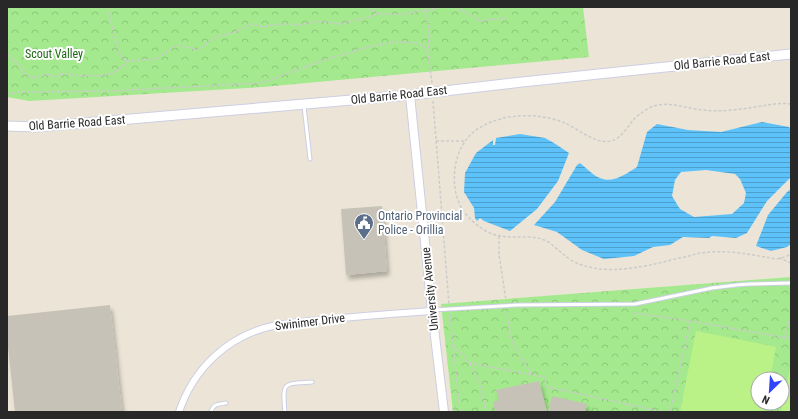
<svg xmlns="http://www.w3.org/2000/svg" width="798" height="419" font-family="'Roboto Condensed',sans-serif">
	<defs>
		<pattern id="forest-crowns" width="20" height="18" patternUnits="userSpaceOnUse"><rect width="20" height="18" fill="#a4e98d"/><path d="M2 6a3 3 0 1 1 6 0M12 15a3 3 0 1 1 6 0" fill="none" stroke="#8dc87a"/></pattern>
		<pattern id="water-rules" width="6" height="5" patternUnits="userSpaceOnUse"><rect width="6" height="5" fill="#5ec2fa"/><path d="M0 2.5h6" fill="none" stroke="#4e9eca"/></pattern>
		<filter id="shadow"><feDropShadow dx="2.5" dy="4.5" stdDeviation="2" flood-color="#0004"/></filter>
	</defs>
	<rect width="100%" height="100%" fill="#ece5d7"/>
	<g fill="url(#forest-crowns)" fill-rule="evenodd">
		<path d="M7 7H583L589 57 263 87 29 101 7 97Z"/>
		<path d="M791 277V412H453L441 304ZM758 379H782V403H758Z"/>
	</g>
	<g fill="#bbf287">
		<path d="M696 331 776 347 770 379H758V403H765L763 412H680Z"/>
		<path d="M791 363V412H781Z"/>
	</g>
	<g fill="url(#water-rules)" fill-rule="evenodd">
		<path d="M762 122 789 127 791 130V177L767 201 747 233 736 238 712 236 709 238 683 237 670 245 653 247 634 256 604 259 582 250 557 232 534 225 555 202 577 165 580 163C585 167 594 176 600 178 613 184 627 173 637 167L647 132 657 124 688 130 721 132ZM706 170 735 174 740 179 746 193 744 203 732 214 694 217 680 209 672 196 675 180 681 172Z"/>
		<path d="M520 134 545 138 554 143 569 153 558 181 537 209 510 231 484 221 480 218 477 221 475 218 474 208 464 192 465 173 476 153 493 140V145H495L496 138Z"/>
		<path d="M791 189V244L787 247 771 251 756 246 768 215 787 192Z"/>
	</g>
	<g fill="#c7c2b7" filter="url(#shadow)">
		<path d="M382 206 387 271 346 275 341 209Z"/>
		<path d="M110 305 122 412H15L7 338V316Z"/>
		<path d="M539 381 547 412 495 411 493 402 499 400 496 390Z"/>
		<path d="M552 396 587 404 585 412H548Z"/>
	</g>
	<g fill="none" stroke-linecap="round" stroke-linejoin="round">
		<defs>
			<g id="service">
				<path d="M304 106 310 159"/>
				<path d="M433 310 517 305 635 304 712 288 736 285 750 284 791 283"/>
				<path d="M211 412C213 404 218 404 226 403"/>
				<path d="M285 412C282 381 283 384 312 382"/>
			</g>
			<path id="minor" d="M179 412C194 367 230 334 277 325 295 322 313 321 331 319 365 316 398 313 432 311"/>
			<path id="tertiary" d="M410 95 432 311 444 412"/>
			<path id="secondary" d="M7 126 37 127 410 95 522 82 791 54"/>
		</defs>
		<use href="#service" stroke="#cccee3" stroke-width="5"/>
		<use href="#minor" stroke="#cccee3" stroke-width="8"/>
		<use href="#tertiary" stroke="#cccee3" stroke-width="10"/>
		<use href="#secondary" stroke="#cccee3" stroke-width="11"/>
		<g stroke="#cbcbcb" stroke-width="1.5" stroke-dasharray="3 2" stroke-linecap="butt">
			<path d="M107 7 119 53 122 57 127 61"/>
			<path d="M368 7 379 14"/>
			<path d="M456 7C464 12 473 16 480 21L506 18"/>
			<path d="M504 9V7"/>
			<path d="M426 10 429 31 428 52"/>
			<path d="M7 54 21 67 26 75C33 79 38 78 45 74L52 76 56 77C62 72 66 74 73 75 77 76 80 75 84 76 88 75 92 76 97 76 109 75 120 72 127 61"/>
			<path d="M127 61 157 59 171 49 178 45 198 50 217 36 233 33 251 24 264 27 271 25 288 24 300 25 312 22H325L341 24 379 14H406L443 7"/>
			<path d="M7 94 19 92 109 91 262 83 318 62 372 46 395 42 417 43 423 46 427 50 428 55 432 83"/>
			<path d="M433 101 449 305"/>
			<path d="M791 104C777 102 764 106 749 108 735 110 718 112 704 110 686 109 669 100 651 107 645 110 640 114 635 118 628 126 622 138 611 141 597 145 578 129 565 123 548 116 528 114 509 117 492 120 473 128 464 143 452 161 451 190 462 209 466 216 474 223 481 228 495 238 508 237 525 237 531 237 538 237 544 240 551 242 556 249 562 253 569 260 579 265 589 267 615 274 653 265 679 258 687 257 694 254 701 253 727 249 752 255 777 259L785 257 791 254"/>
			<path d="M436 141H464"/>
			<path d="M499 236V255L506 300"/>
			<path d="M779 258 791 263"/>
			<path d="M507 311C508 321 509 331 512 340 517 352 524 363 532 374"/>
			<path d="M634 313 691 321 791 339"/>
			<path d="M450 314 460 412"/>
			<path d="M784 338 791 315"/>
			<path d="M453 345C470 362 478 372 483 396 484 402 485 407 485 412"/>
			<path d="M469 363 544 377 547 387 664 412"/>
			<path d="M629 412 630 406"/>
			<path d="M670 412 690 322"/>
		</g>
		<use href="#service" stroke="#fff" stroke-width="3"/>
		<use href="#minor" stroke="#fff" stroke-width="6"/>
		<use href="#tertiary" stroke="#fff" stroke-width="8"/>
		<use href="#secondary" stroke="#fff" stroke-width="9"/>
	</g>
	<defs>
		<symbol id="civic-pin" viewBox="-11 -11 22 30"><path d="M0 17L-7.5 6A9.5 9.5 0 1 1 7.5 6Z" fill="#5c6f8a" stroke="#fff"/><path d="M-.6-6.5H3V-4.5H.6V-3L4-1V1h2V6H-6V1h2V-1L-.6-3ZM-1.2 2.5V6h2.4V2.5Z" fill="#fff"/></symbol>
	</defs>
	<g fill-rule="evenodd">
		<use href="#civic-pin" x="353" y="212" width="22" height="30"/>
	</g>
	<g text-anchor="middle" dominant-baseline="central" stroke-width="4" stroke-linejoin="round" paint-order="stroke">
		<g font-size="12" fill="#1c6a12" stroke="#fff">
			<text x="54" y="54">Scout Valley</text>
		</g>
		<g font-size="12" fill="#282828" stroke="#fff">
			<text transform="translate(722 61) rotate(-6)">Old Barrie Road East</text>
			<text transform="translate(399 95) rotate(-6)">Old Barrie Road East</text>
			<text transform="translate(77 123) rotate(-4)">Old Barrie Road East</text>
			<text transform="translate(430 289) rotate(-96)">University Avenue</text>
			<text transform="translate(310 322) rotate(-7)">Swinimer Drive</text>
		</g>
		<g font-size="12" fill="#4e5e75" stroke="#fff" text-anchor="start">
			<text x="378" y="216">Ontario Provincial<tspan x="378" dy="14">Police - Orillia</tspan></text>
		</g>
	</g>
	<rect width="798" height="419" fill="none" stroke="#282828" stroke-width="16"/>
	<g transform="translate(770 391) rotate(205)"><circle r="19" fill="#ffffff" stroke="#a9a9a9"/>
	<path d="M0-3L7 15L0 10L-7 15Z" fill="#3145ff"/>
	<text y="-6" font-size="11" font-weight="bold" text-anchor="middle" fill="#282828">N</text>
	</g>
</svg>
